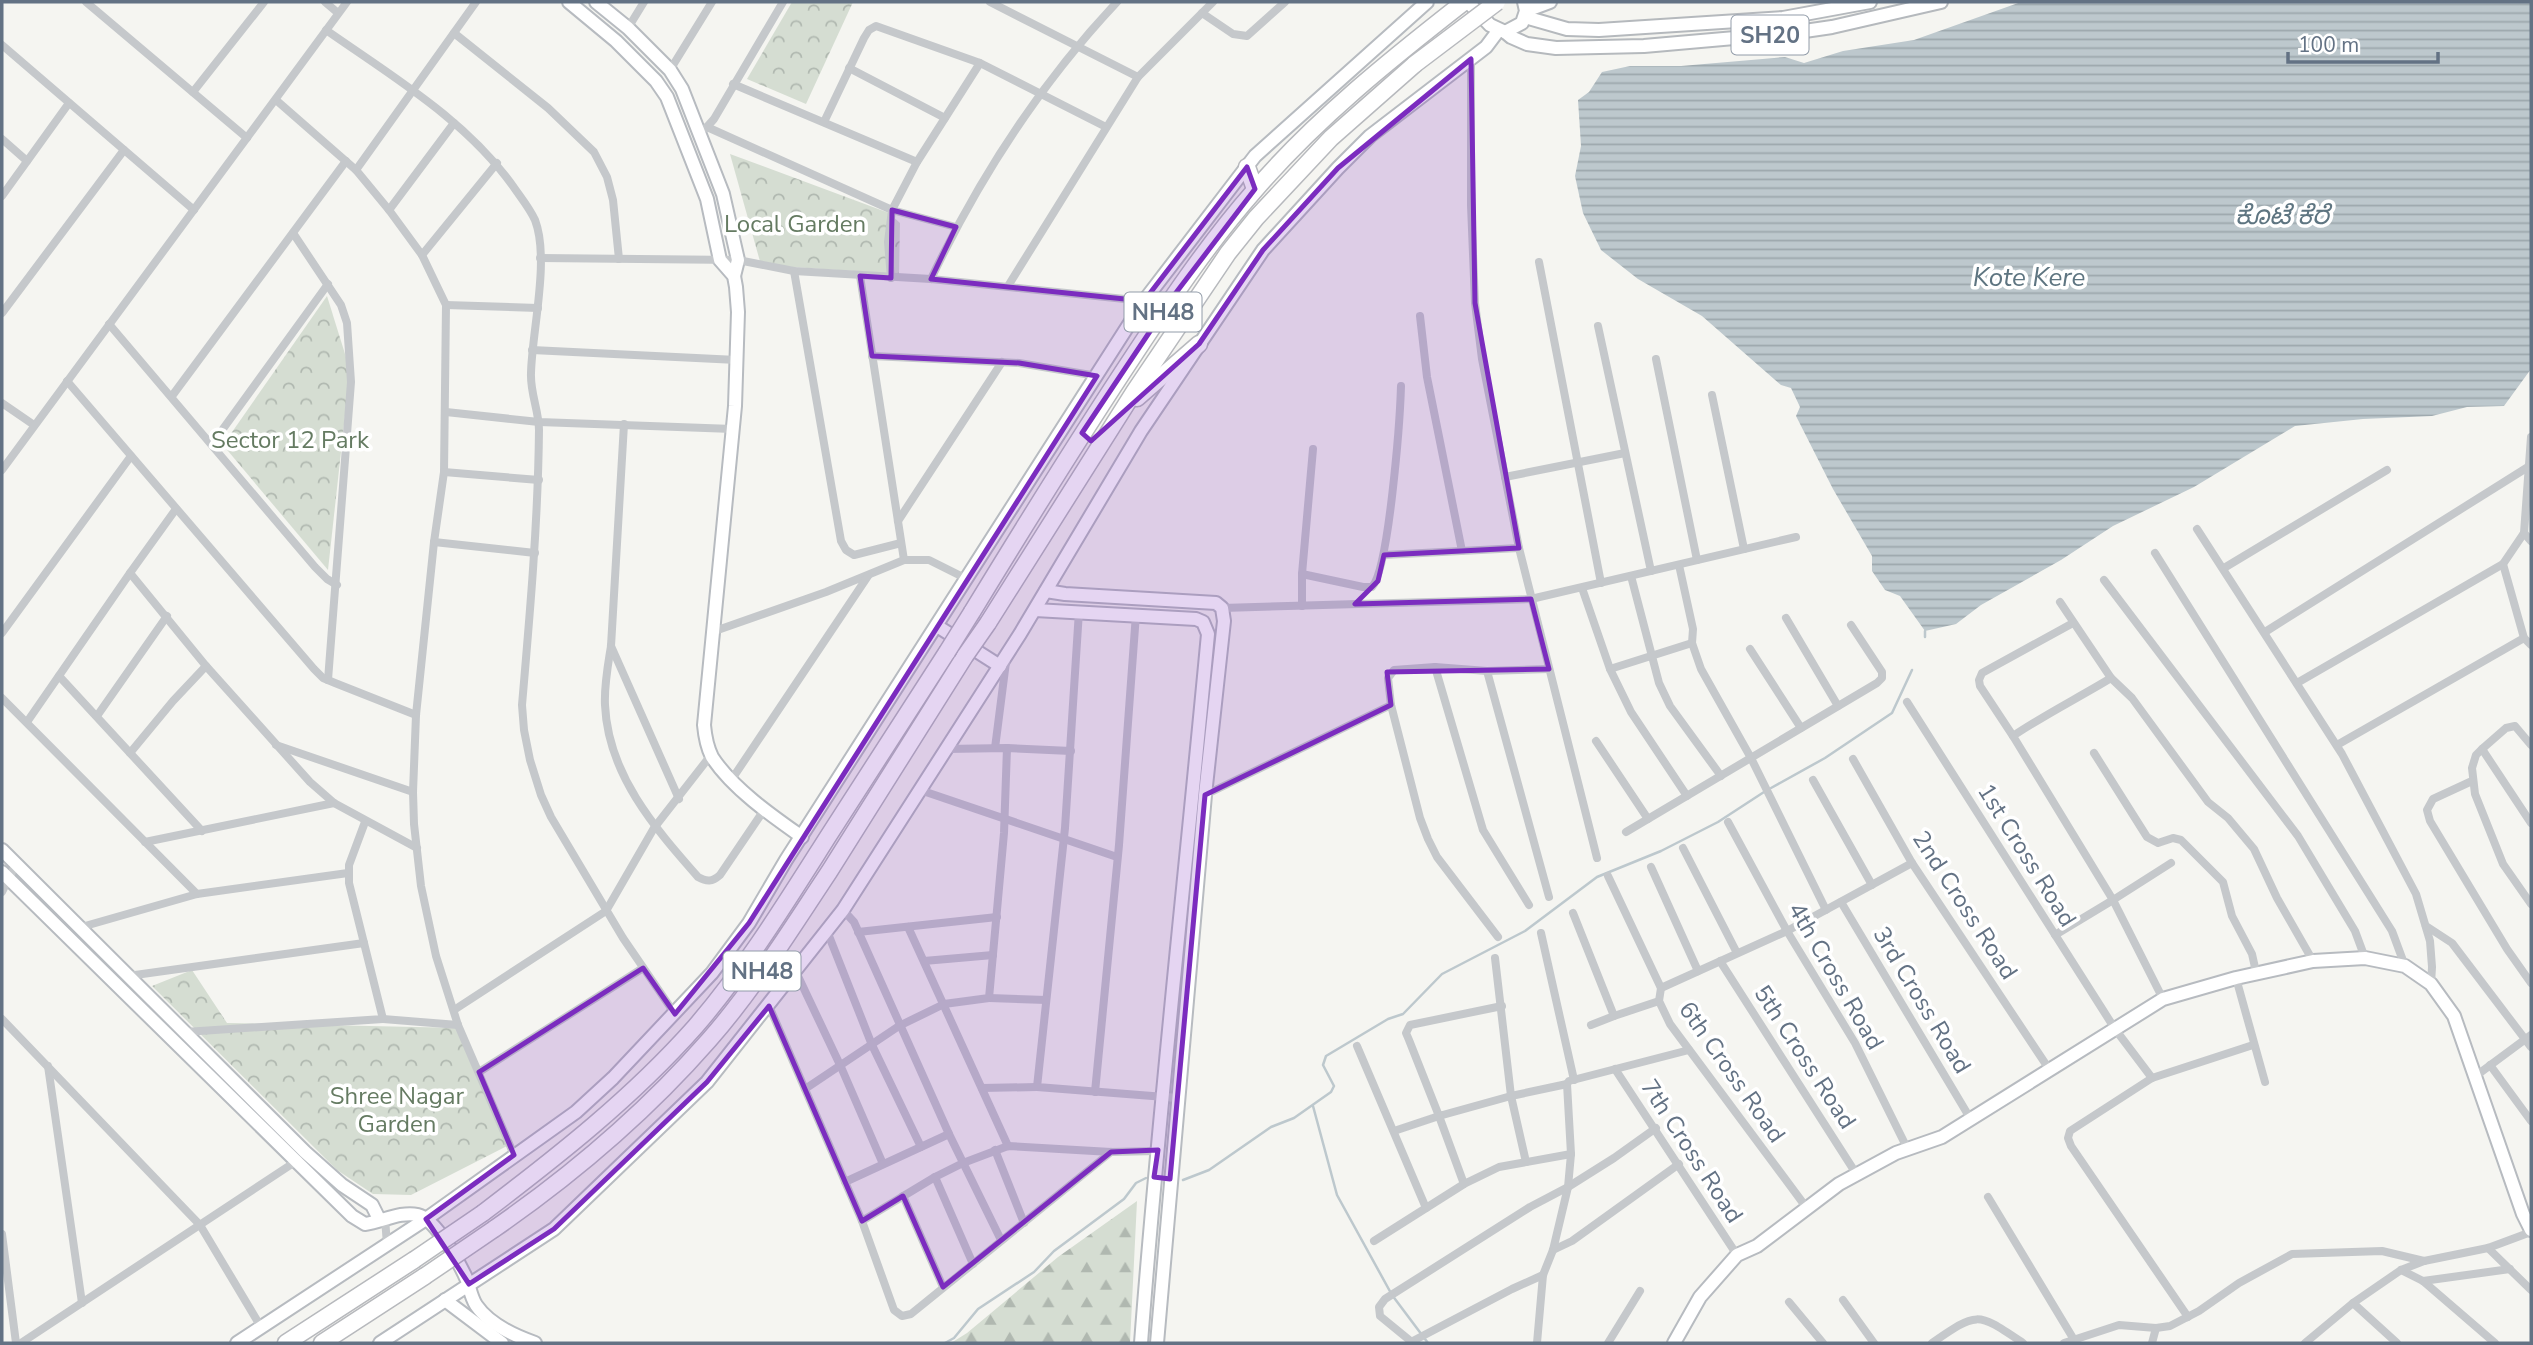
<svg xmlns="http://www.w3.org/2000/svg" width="2533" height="1345" font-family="'Nunito Sans','Noto Sans Kannada',sans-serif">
	<defs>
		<pattern id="forest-firs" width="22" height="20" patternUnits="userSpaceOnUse" patternTransform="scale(1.75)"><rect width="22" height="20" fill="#d5ddd2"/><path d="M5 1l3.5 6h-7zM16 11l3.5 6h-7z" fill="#b0b8b0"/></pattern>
		<pattern id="park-crowns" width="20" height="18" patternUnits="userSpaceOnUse" patternTransform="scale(1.75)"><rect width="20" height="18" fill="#d5ddd2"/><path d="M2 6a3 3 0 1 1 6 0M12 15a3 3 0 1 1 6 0" fill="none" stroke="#b0b8b0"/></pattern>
		<pattern id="water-rules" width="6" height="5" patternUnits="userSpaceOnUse" patternTransform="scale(1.75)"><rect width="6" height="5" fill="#bdc8cd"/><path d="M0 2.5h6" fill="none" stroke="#9da7ac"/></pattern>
	</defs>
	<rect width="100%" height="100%" fill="#f5f5f1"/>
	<path fill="url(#forest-firs)" d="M1137 1201 1130 1343H951L967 1333 1058 1257Z"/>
	<g fill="url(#park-crowns)">
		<path d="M792 2H853L806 104 747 79Z"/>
		<path d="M730 154 889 213 900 223 899 274 761 265Z"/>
		<path d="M327 296 350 370 328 570 223 445Z"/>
		<path d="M192 970 227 1023 462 1028 507 1146 411 1195 373 1194 337 1170 152 986Z"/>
	</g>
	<path fill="url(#water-rules)" d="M2021 2H2531V369L2504 406 2467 407 2432 416 2363 419 2295 426 2194 487 2113 526 2061 560 1981 605 1956 624 1925 631 1900 596 1885 590 1872 571V556L1833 489 1796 416 1800 407 1791 388 1781 385 1702 316 1638 279 1601 250 1583 213 1575 176 1581 146 1578 100 1589 92 1602 72 1630 66H1681L1785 57 1804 63 1843 51 1914 40Z"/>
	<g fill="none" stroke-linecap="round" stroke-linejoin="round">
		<g stroke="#bdc8cd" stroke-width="2.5">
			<path d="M1925 637V631"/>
			<path d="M1771 788 1825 758 1892 713 1912 670"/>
			<path d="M1313 1106 1337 1195 1392 1295 1428 1343"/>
			<path d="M1183 1180 1209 1170 1271 1127 1294 1118 1331 1092 1334 1086 1323 1065 1326 1056 1388 1019 1403 1014 1442 974 1525 931 1597 877 1661 851 1718 822 1764 792"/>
			<path d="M945 1343 954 1338 978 1309 1034 1272 1054 1251 1124 1199 1136 1183 1146 1178"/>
		</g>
		<defs>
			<g id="secondary">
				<path d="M569 2 616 41 656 81 667 97 707 199 720 260 734 276 736 287 738 312 735 406 704 725C705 736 707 747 712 757 732 788 772 816 802 837"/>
				<path d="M596 2 628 28 670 70 682 89 723 194 738 260 734 276"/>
				<path d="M1526 11 1550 2"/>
				<path d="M1046 591 1065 594 1216 603 1222 608 1224 621 1205 795 1157 1343"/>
				<path d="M1035 610 1196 619 1203 622 1208 634C1186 870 1159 1106 1141 1343"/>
				<path d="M937 626 1000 666"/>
				<path d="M2 850 305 1152 342 1185 372 1205 379 1219"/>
				<path d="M2 872 352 1216 365 1224C382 1222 400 1211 418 1215 436 1219 460 1264 467 1280 470 1289 471 1297 476 1305 489 1324 515 1336 535 1343"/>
				<path d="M445 1300 502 1343"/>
				<path d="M237 1343 426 1219 576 1112 613 1078 712 973 749 923 786 860 1144 301 1255 156 1427 2"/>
				<path d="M380 1343 554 1229 707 1082 843 910 1020 634 1141 431 1263 250 1338 168 1370 136 1486 47 1498 31"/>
				<path d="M1674 1343 1700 1297 1737 1255 1757 1246 1839 1184 1896 1153 1942 1137 2163 999 2236 978 2313 961 2365 958 2405 966 2431 984 2454 1016 2523 1214 2531 1230"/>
			</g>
			<g id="primary">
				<path d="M1468 2 1490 25 1505 32 1522 23 1526 11 1524 2"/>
				<path d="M1525 17 1567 29 1599 30 1783 18 1870 2"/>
				<path d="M1505 32 1511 37 1527 44 1556 48 1644 46 1791 33 1832 27 1941 2"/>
			</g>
			<g id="highway">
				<path d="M1247 167 1255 189"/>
				<path d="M1137 398 1199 344"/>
				<path d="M972 612C1025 525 1079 438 1136 352 1173 296 1211 240 1255 190 1316 119 1391 59 1464 2"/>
				<path d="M988 623 1134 392 1228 253 1256 218 1331 138 1415 64"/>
				<path d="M483 1213C558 1156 632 1098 695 1027 746 968 787 901 829 835 868 774 907 713 947 652"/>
				<path d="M494 1229C572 1175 646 1112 709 1040 754 989 791 929 829 872 874 800 920 728 965 656"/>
				<path d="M286 1343 414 1260"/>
				<path d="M322 1343 425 1276"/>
			</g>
		</defs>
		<use href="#secondary" stroke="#b7bbc0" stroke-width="16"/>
		<use href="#primary" stroke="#b5b9bd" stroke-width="16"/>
		<use href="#highway" stroke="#b7b9bd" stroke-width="19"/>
		<g stroke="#c5c8cb" stroke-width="8">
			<path d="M86 2 247 138"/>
			<path d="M325 2 338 13"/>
			<path d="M990 2 1138 77 1213 2"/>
			<path d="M1202 13 1233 34 1247 36 1285 2"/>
			<path d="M628 28 644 2"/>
			<path d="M326 30C393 77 468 121 515 189 522 199 530 209 535 220 550 259 532 331 531 373 530 393 539 411 539 430 538 522 530 613 522 705L524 730 530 760 541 795 551 817 623 938 675 1014"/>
			<path d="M454 33 548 108 594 152 607 177 613 200 619 259"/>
			<path d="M2 45 194 210"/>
			<path d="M1471 59V205L1475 303 1482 359 1519 548 1597 858"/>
			<path d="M849 68 945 118"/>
			<path d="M670 70 712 2"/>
			<path d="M733 84 917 162"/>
			<path d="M193 92 264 2"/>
			<path d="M276 100 356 170 389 210 422 255 446 305 444 472 434 542 416 715 413 792 414 824 421 886 436 956 458 1025 514 1155"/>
			<path d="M824 122 864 38 869 30 876 26 980 63 1106 127"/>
			<path d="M707 127 892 210 888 242 891 278"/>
			<path d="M706 128 714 119 783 2"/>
			<path d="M2 139 27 161"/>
			<path d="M356 170 476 2"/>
			<path d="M2 196 69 103"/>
			<path d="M389 210 454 123"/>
			<path d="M956 227 892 210 917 162 980 63"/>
			<path d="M293 233 341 305 347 323 351 382 328 680"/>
			<path d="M422 255 497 163"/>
			<path d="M540 258 738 260 794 271 931 279 1144 301"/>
			<path d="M1539 262 1601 583"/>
			<path d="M794 271 841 541 846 550 854 555 901 543"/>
			<path d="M860 276 904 560"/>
			<path d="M931 279C980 176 1039 85 1117 2"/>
			<path d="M1008 286 1138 77"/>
			<path d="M446 305 538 308"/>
			<path d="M2 313 124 150"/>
			<path d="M1420 316 1427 377 1462 551"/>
			<path d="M109 324 315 567 327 579 337 585"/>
			<path d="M1598 326 1651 571"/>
			<path d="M532 350 737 360"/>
			<path d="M872 356 1019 363 1097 376"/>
			<path d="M1656 359 1697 560"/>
			<path d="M67 381 314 669 323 678 335 683 416 715"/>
			<path d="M1712 395 1744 549"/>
			<path d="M172 396 346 161"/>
			<path d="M2 403 34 425"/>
			<path d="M446 412 539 422 733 429"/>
			<path d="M624 424 611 646C608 665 604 685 605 705 608 774 654 827 698 877 707 882 712 882 720 875L764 810"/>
			<path d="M2531 437 2524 533 2503 564 2524 638 2531 645"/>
			<path d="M212 444 328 284"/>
			<path d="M2 470 347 2"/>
			<path d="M444 472 539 480"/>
			<path d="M1505 477 1625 453"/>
			<path d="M176 509 130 573 206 666 310 782 334 803 417 848"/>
			<path d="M898 521 1002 362"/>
			<path d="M2197 529 2342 754 2416 894 2430 941 2432 967 2431 984"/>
			<path d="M2524 533 2531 541"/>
			<path d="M434 542 535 553"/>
			<path d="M2155 553 2392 931 2405 966"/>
			<path d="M1384 555 1519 548"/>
			<path d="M1679 565 1693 629 1692 643 1701 669 1751 758 1826 910"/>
			<path d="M2224 568 2387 470"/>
			<path d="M1302 574 1363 587H1372C1389 569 1400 419 1401 386"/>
			<path d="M1631 576 1659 683 1670 706 1721 776"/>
			<path d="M2104 580 2298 836 2355 931 2365 958"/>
			<path d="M1582 588 1610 669 1631 712 1687 796"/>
			<path d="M2060 602 2111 678 2132 698 2208 802 2228 818 2254 849 2277 898 2313 961"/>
			<path d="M1302 606V574L1313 449"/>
			<path d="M1222 608 1531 599 1796 537"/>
			<path d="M1079 611 1065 828 1037 1087 1178 1098"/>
			<path d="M1786 618 1838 706"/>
			<path d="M712 632 826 592 904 560H929L967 579"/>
			<path d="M2265 632 2528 467"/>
			<path d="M2 633 131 456"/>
			<path d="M611 646 679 799"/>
			<path d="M1750 649 1801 728"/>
			<path d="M1435 667 1483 830 1529 905"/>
			<path d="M1610 669 1692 643"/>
			<path d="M1487 671 1549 897"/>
			<path d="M59 676 202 831"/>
			<path d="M2111 678C2078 698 2044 715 2013 736L2113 900 2171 863"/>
			<path d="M2297 683 2503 564"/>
			<path d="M2 698 197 894"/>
			<path d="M1907 702 2115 1029 2152 1078"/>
			<path d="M97 716 167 616"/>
			<path d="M27 722 130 573"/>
			<path d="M2013 736 1980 686 1979 680 1982 673 2073 623"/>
			<path d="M1596 741 1648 819"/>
			<path d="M276 745 413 792"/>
			<path d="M2337 745 2524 638"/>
			<path d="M2531 745 2515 726 2506 728 2482 749 2531 823"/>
			<path d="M995 748 1006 662"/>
			<path d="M946 749 1007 748 1071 751"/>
			<path d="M2482 749 2476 755 2472 768 2475 794 2503 864 2531 904"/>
			<path d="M130 753 173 701 206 666"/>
			<path d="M2094 753 2147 837 2158 843 2173 838 2181 840 2223 882 2232 916 2252 954 2256 972"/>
			<path d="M1853 759 1912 863 2049 1069"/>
			<path d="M732 779 868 576"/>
			<path d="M1813 780 1872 885"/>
			<path d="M2472 781 2433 799 2427 810 2430 821 2507 949 2531 983"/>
			<path d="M920 790 1117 857"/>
			<path d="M1205 795 1391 705"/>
			<path d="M1728 822 1787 931 1855 1043 1908 1150"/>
			<path d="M1626 832 1877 683 1882 678V672L1851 625"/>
			<path d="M145 842 334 803"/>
			<path d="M1683 848 1737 953"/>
			<path d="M1651 867 1698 971"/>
			<path d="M1608 876 1661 988 1659 1001 1670 1024 1806 1207"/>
			<path d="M2 892 15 866"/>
			<path d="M1841 902 1970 1118"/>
			<path d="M843 910 854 922 949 1134 1001 1240"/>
			<path d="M1573 913 1614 1016 1591 1025"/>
			<path d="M2426 926 2452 943 2531 1047"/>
			<path d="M908 927 1008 1146"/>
			<path d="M78 928 197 894 348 873"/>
			<path d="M827 931 872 1045 921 1147"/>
			<path d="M858 932 997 917"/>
			<path d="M1541 933 1574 1080"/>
			<path d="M2055 935 2113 900 2163 999"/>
			<path d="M1498 937 1437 857 1428 839 1420 818 1391 705 1388 678 1394 670 1435 667 1487 671 1549 669"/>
			<path d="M1495 958 1511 1096 1526 1162"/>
			<path d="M924 961 993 955"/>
			<path d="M1720 961 1857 1175"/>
			<path d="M796 972 841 1067 883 1164"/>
			<path d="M128 976 364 943"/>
			<path d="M2236 978 2265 1082"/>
			<path d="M1661 988 1787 931 1912 863"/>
			<path d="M989 998 1046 1000"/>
			<path d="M769 1006 862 1221 894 1310 902 1316 911 1314 1111 1152"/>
			<path d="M1502 1006 1410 1025 1406 1033 1409 1040 1439 1116 1511 1096 1567 1084"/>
			<path d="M454 1010 606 911 654 828 711 755"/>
			<path d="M1614 1016 1659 1001"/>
			<path d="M2 1019 200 1225 261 1327"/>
			<path d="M383 1019 458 1025"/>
			<path d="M185 1032 383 1019 349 883V865L365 822"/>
			<path d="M1357 1046 1426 1208"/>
			<path d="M2490 1065 2531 1121"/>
			<path d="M48 1066 82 1303"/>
			<path d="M1615 1069 1737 1255"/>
			<path d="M479 1072 643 968"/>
			<path d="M2477 1075 2531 1035"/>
			<path d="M982 1088 1037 1087"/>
			<path d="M805 1089 899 1026 944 1004 989 998 1004 833 1007 748"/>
			<path d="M1095 1092 1119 845 1136 614"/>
			<path d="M1394 1131 1439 1116 1464 1184 1499 1167 1571 1154"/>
			<path d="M995 1150 1024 1223"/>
			<path d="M935 1177 973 1264"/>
			<path d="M845 1182 949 1134"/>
			<path d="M903 1196 943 1287"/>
			<path d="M1988 1197 2076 1343"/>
			<path d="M385 1218 387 1245"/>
			<path d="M862 1221 935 1177 963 1163 1008 1146 1111 1152 1157 1151"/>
			<path d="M2 1234 16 1343"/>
			<path d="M1374 1241 1464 1184"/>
			<path d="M2488 1248 2531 1290"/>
			<path d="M1553 1250 1572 1241 1679 1164"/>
			<path d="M2401 1270 2423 1281 2495 1343"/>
			<path d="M2423 1281 2510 1269"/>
			<path d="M1843 1300 1874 1343"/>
			<path d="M1789 1302 1823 1343"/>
			<path d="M2353 1303 2397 1343"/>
			<path d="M2188 1317 2071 1146 2068 1138 2070 1131 2152 1078 2253 1045"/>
			<path d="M1411 1342 1512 1289 1543 1275"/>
			<path d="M21 1343 298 1160"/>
			<path d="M1413 1343 1380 1316 1379 1307 1385 1299 1530 1207 1568 1187 1614 1158 1656 1128"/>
			<path d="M1537 1343 1543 1275 1553 1250 1568 1187 1571 1154 1567 1084 1569 1081 1689 1050"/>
			<path d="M1608 1343 1640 1291"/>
			<path d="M1932 1343C1978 1311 1977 1312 2023 1343"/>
			<path d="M2064 1343 2119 1325 2156 1328 2170 1326 2199 1311 2239 1283 2292 1254 2382 1251 2424 1261"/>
			<path d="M2152 1343 2156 1328"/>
			<path d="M2305 1343 2353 1303 2401 1270 2424 1261 2488 1248 2531 1232"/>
		</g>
		<use href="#secondary" stroke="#fff" stroke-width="12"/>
		<use href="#primary" stroke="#fff" stroke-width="12"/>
		<use href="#highway" stroke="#fff" stroke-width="16"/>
		<defs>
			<g id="highway-bridge">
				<path d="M1415 64 1497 2"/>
				<path d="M947 652 972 612"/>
				<path d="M965 656 988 623"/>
				<path d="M414 1260 483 1213"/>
				<path d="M425 1276 494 1229"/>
			</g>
		</defs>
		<use href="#highway-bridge" stroke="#b7b9bd" stroke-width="19" stroke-linecap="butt"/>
		<use href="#highway-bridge" stroke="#fff" stroke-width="16"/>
	</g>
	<path fill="#7b2cbf" fill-opacity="0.2" stroke="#7b2cbf" stroke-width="5" stroke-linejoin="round" d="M1471 59 1475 303 1519 548 1384 555 1378 581 1355 604 1531 599 1549 669 1387 672 1391 705 1205 795 1170 1179 1154 1177 1158 1150 1111 1152 943 1287 903 1196 862 1221 769 1006 707 1082 554 1229 469 1284 426 1219 514 1155 479 1072 643 968 675 1014 749 923 1097 376 1019 363 872 356 860 276 891 278 892 210 956 227 931 279 1144 301 1247 167 1255 189 1175 294 1082 433 1091 441 1199 344 1263 250 1338 168Z"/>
	<g text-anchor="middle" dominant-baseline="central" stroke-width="7" stroke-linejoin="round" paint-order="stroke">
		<g fill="#fff" stroke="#929ca9" stroke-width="2">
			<rect x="1731.5" y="15.5" width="77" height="39" rx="5"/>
			<rect x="1124.5" y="292.5" width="77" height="39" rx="5"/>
			<rect x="723.5" y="951.5" width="77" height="39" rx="5"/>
		</g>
		<g font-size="23" font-weight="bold" fill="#637284">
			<text x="1770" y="35">SH20</text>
			<text x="1163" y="312">NH48</text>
			<text x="762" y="971">NH48</text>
		</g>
		<g font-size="24" fill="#657b62" stroke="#fff">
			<text x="795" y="224">Local Garden</text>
			<text x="290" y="440">Sector 12 Park</text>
			<text x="397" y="1096">Shree Nagar<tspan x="397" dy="28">Garden</tspan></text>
		</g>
		<g font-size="24" fill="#637284" stroke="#fff">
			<text transform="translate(2027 855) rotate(58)">1st Cross Road</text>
			<text transform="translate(1965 905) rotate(57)">2nd Cross Road</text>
			<text transform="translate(1836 976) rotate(60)">4th Cross Road</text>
			<text transform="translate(1922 1000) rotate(59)">3rd Cross Road</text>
			<text transform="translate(1805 1057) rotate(57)">5th Cross Road</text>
			<text transform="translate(1732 1072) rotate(55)">6th Cross Road</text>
			<text transform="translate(1692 1151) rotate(57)">7th Cross Road</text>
		</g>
		<g font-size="26" font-style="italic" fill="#5e7581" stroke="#fff">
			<text x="2282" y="215">ಕೊಟೆ ಕೆರೆ</text>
			<text x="2029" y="277">Kote Kere</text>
		</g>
	</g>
	<rect width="2533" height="1345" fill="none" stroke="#637284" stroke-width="7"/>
	<path d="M2288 52v10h150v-10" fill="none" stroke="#637284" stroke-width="3.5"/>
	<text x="2298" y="52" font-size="21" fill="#637284" stroke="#ffffff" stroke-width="5" paint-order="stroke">100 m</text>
</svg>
